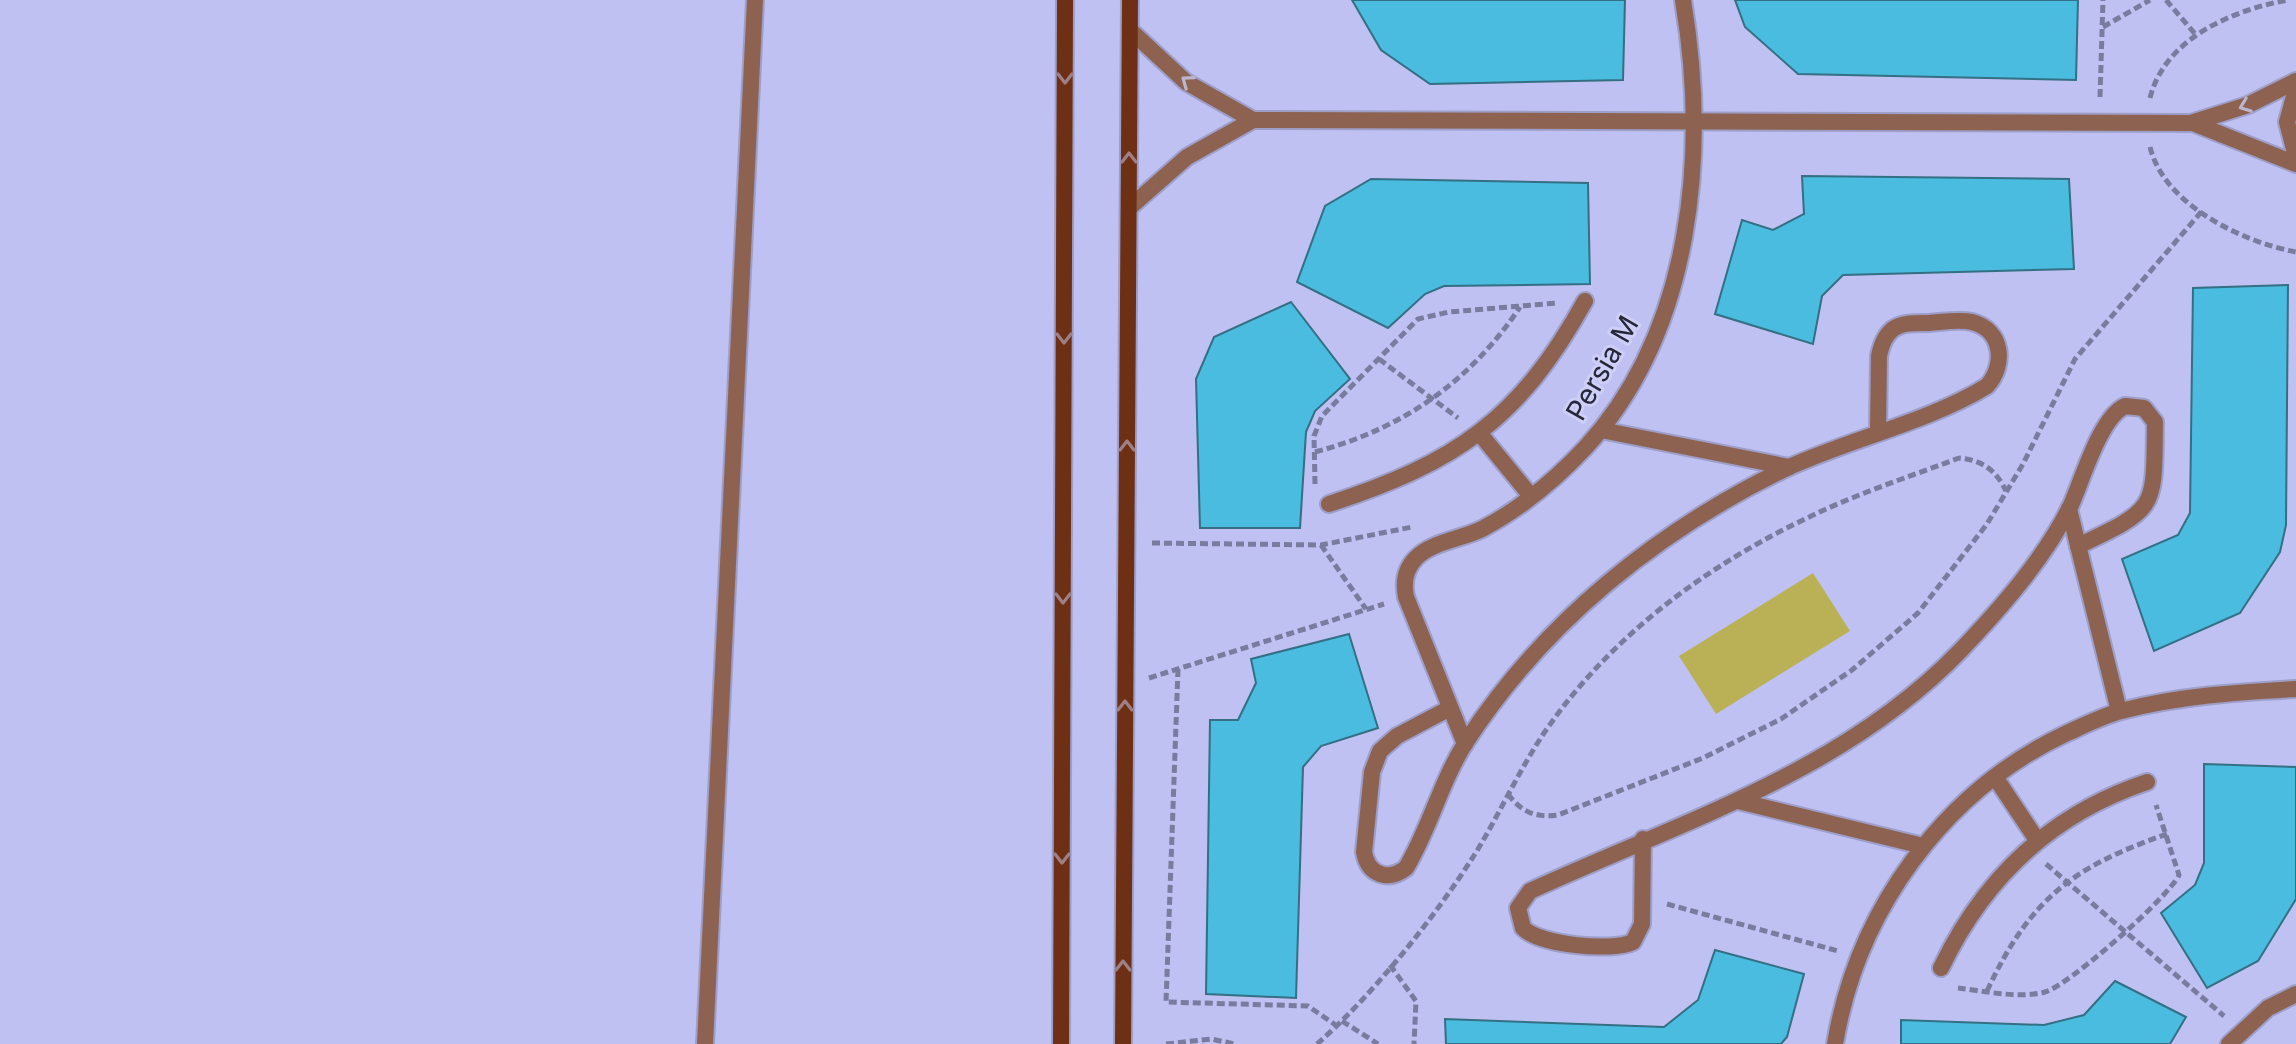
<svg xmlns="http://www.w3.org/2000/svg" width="2296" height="1044" font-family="Inter,sans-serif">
	<rect width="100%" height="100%" fill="#bfc1f2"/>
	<path fill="#bab157" d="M1813 573 1850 631 1716 714 1679 656Z"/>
	<g fill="#49bce0" stroke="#346f83" stroke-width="2">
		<path d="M1352 0H1625L1623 80 1430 84 1381 50Z"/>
		<path d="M1735 0H2078L2076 80 1798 74 1745 27Z"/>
		<path d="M1802 176 2069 179 2074 269 1843 275 1822 296 1813 344 1715 314 1742 220 1773 230 1804 214Z"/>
		<path d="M1371 179 1588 183 1590 284 1444 286 1425 294 1388 328 1297 282 1325 206Z"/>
		<path d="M2288 285 2286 525 2280 552 2240 613 2154 651 2122 559 2178 535 2190 513 2193 288Z"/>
		<path d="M1291 302 1350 379 1315 411 1306 432 1300 528H1200L1196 379 1214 337Z"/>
		<path d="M1349 634 1378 728 1321 746 1303 767 1296 998 1206 994 1210 720H1238L1256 683 1251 659Z"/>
		<path d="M2204 764 2296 767V899L2258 961 2207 988 2161 913 2195 885 2204 863Z"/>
		<path d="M1715 950 1804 974 1787 1037 1781 1044H1446L1445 1019 1664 1027 1698 1000Z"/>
		<path d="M2115 981 2186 1017 2170 1044H1901V1020L2044 1025 2084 1015Z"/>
	</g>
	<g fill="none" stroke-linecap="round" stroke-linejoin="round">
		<defs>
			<g id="street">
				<path d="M1130 30 1186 82 1253 120"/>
				<path d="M2296 89 2287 122 2296 157"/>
				<path d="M2193 123 2296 164"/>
				<path d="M1129 208 1187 157 1253 120 2191 123 2248 105 2296 81"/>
				<path d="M1601 430 1789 467"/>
				<path d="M1481 435 1530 495"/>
				<path d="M1329 504C1456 463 1520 419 1585 301"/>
				<path d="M2069 509 2119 711"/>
				<path d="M1450 708 1397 736 1380 751 1372 772 1364 852C1368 875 1388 882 1406 868 1430 828 1441 781 1466 742 1544 622 1657 531 1785 469 1847 440 1931 421 1987 386 2006 365 2003 330 1972 322 1959 319 1943 322 1929 323 1917 323 1903 322 1893 329 1884 336 1881 346 1879 356L1878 432"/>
				<path d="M1465 744 1406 597C1403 582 1405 569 1416 558 1431 542 1462 539 1482 529 1520 509 1557 478 1586 447 1694 329 1708 150 1683 0"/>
				<path d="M1995 777 2037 840"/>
				<path d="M1738 801 1923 846"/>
				<path d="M1643 839 1642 924 1633 942C1612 952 1539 945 1523 928L1518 908 1530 891C1680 822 1844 772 1961 650 2001 608 2045 558 2071 505 2083 478 2100 418 2125 406L2144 408 2155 422C2154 510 2158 508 2078 546"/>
				<path d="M1941 968C1984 878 2051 814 2147 782"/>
				<path d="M705 1044 755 0"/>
				<path d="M1835 1044C1857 911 1943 792 2065 734 2083 726 2102 716 2121 711 2178 696 2238 692 2296 689"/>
				<path d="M2229 1044 2268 1008 2296 994"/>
			</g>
			<g id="secondary">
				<path d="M1061 1044 1065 0"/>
				<path d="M1123 1044 1130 0"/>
			</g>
		</defs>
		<use href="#street" stroke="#9d9fc9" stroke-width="20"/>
		<use href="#secondary" stroke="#9d9fc9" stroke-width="20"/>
		<g stroke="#7a7c9f" stroke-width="5" stroke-dasharray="8 4" stroke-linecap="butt">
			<path d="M2166 0 2196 35"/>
			<path d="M2103 27 2150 0"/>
			<path d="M2100 97 2103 0"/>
			<path d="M2150 98C2165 38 2233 10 2288 0"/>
			<path d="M2150 147C2164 205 2243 242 2296 252"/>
			<path d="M1379 359 1458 418"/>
			<path d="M1315 452C1402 429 1470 382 1520 307"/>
			<path d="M1315 484 1314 436 1322 416 1418 319 1449 312 1557 303"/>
			<path d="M1152 543 1321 545 1412 527"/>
			<path d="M1321 545 1366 609"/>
			<path d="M1178 669 1166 1002 1308 1006 1337 1026"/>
			<path d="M1149 678 1384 604"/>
			<path d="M1508 794C1521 812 1536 818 1558 815L1703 758 1781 719 1852 670 1918 613 1987 524 2023 464 2075 359 2202 211"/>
			<path d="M2046 864 2224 1016"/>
			<path d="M1667 904 1838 951"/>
			<path d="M1390 965 1416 1001 1414 1044"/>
			<path d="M1958 988C1984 991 2019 999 2045 992 2068 986 2169 897 2179 875L2156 805"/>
			<path d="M1987 991C2030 899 2072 867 2167 834"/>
			<path d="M1342 1021 1378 1044"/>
			<path d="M1166 1044 1211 1039 1235 1044"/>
			<path d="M1317 1044C1373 995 1435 917 1475 854 1499 815 1518 772 1544 733 1613 632 1714 560 1824 510 1868 490 1914 475 1959 458 1982 460 1996 470 2006 491"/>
		</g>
		<use href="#street" stroke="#8e6250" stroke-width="16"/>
		<use href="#secondary" stroke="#6e3014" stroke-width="16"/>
	</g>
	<defs><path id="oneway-chevron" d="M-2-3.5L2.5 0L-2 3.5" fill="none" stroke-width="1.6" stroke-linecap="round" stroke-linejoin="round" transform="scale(2)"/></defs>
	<g stroke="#9e8086">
		<use href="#oneway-chevron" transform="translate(1065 78) rotate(90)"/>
		<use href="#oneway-chevron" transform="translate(1129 158) rotate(-90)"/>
		<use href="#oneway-chevron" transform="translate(1064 338) rotate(90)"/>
		<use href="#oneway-chevron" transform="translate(1127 446) rotate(-90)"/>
		<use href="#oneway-chevron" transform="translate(1063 598) rotate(90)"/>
		<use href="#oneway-chevron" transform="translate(1125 706) rotate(-90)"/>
		<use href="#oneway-chevron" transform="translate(1062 858) rotate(90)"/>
		<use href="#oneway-chevron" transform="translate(1123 966) rotate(-90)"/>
	</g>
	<g stroke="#bdb4cd">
		<use href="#oneway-chevron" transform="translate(1187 81) rotate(-144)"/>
		<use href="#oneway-chevron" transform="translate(2245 106) rotate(159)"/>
	</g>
	<g text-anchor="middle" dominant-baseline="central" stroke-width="6" stroke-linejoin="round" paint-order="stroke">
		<g font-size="28" fill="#252638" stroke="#cdcff7">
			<text transform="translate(1602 368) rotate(-60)">Persia M</text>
		</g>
	</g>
</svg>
